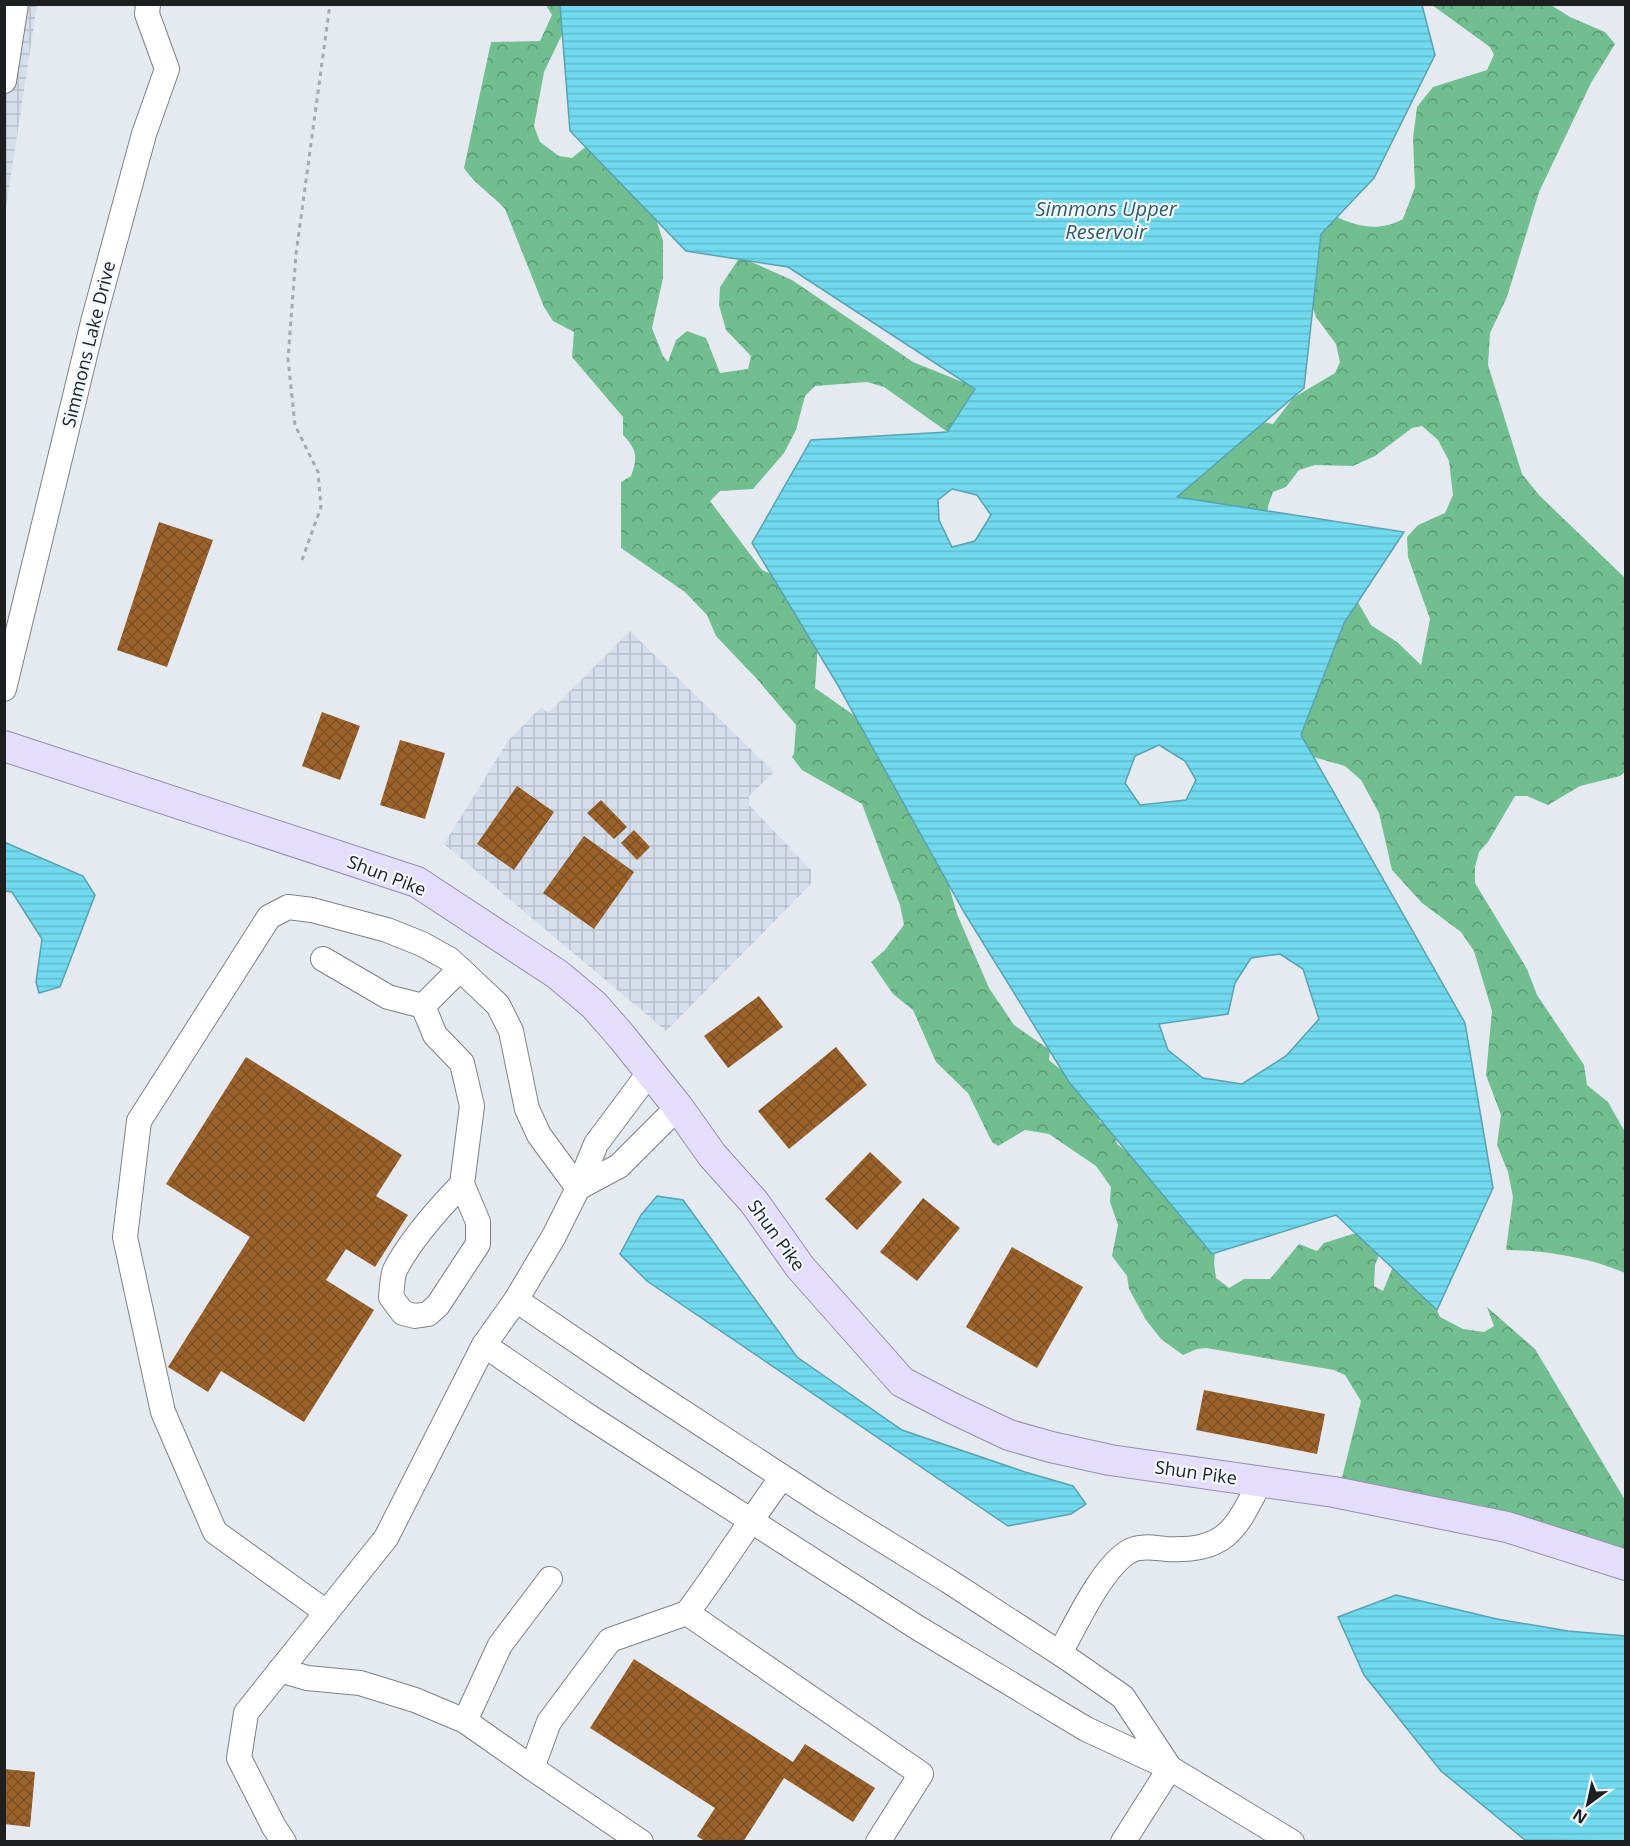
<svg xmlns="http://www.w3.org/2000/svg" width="1630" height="1846" font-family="'Open Sans',sans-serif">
	<defs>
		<pattern id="industrial-grid" width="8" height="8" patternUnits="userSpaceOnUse" patternTransform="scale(1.5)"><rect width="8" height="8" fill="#d5deeb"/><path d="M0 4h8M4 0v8" fill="none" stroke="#b6bec9"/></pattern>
		<pattern id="forest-crowns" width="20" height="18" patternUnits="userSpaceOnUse" patternTransform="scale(1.5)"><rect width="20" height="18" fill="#71be90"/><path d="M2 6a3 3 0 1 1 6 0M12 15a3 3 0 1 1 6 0" fill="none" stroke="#5c9a75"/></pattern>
		<pattern id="water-rules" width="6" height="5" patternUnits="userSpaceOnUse" patternTransform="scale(1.5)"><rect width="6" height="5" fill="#71daef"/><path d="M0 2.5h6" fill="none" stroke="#61bbcd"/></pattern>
		<pattern id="building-cross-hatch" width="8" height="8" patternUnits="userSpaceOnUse" patternTransform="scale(1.5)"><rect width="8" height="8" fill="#9b622b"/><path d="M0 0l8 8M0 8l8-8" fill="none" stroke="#7e5024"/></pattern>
	</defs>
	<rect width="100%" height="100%" fill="#e5eaf1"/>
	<g fill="url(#industrial-grid)">
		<path d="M5 5H37L5 214Z"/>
		<path d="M630 631 774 772 749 796V805L811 870V884L666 1031 444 844 508 741 541 707 548 713Z"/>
	</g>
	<g fill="url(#forest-crowns)">
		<path d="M546 5H571L570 18 544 72 534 126 540 142 559 156 572 158 594 140 652 206 663 241V278L652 328 663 356 668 362 676 340 687 331 706 338 720 373 748 369 751 356 726 330 719 305 720 287 740 257 792 280 913 362 970 385 986 404 963 443 884 387 867 382 815 386 805 396 796 430 784 453 753 489 720 491 710 501 762 570 795 585 820 613 815 688 855 716 940 855 957 914 989 988 1014 1025 1050 1050 1049 1060 1099 1101V1121L1113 1129 1117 1144 1218 1221 1214 1263 1216 1278 1229 1288 1244 1279H1270L1299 1244 1317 1251 1324 1243 1356 1233 1402 1201 1375 1265 1374 1286 1383 1291 1396 1259 1412 1268 1407 1282 1428 1291 1440 1317 1463 1329 1484 1332 1494 1326 1487 1307 1535 1349 1625 1500V1566L1339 1490 1361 1401 1345 1375 1334 1370 1206 1348 1197 1349 1183 1355 1161 1339 1146 1320 1129 1289 1127 1276 1112 1256 1118 1225 1110 1202 1111 1187 1096 1166 1049 1134 1025 1130 998 1146 992 1142 968 1093 936 1062 913 1010 893 994 871 962 884 951 904 925 900 905 862 804 802 770 792 757 794 753 796 725 757 679 716 636 707 615 685 592 621 548V482L631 476C638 457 637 450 623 435V417L572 357 574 332 553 321 544 307 505 209C492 194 475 185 464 168L491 42 540 41 552 15Z"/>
		<path d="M1432 5H1551L1570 17 1605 32 1615 44 1591 83 1539 192 1507 297 1490 333 1488 365 1522 474 1539 495 1625 578V772L1620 776 1580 786 1548 805 1527 796H1515L1488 842 1479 852 1475 867V883L1527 969 1537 995 1584 1065 1587 1085 1608 1102 1625 1132V1273C1591 1258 1544 1250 1506 1250L1513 1197 1508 1172 1497 1145 1501 1115 1486 1075 1492 1011 1474 951 1461 932 1422 903 1392 870 1379 813 1361 780 1345 766 1310 756 1292 731 1340 571 1371 625 1397 642 1421 665 1430 619 1408 557 1407 537 1418 525 1445 513 1453 495 1449 461 1438 440 1422 426 1412 428 1375 456 1353 466 1315 465 1299 470 1286 487 1273 492 1268 506 1267 520 1178 498 1160 473 1237 417 1273 424 1293 398 1335 373 1340 362 1336 344 1316 317 1307 290 1317 207C1346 222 1371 236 1403 219L1415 187 1413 138 1417 107 1433 87 1487 70 1494 55 1490 47Z"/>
	</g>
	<g fill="url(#water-rules)" stroke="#58a2b1" stroke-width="1.5" fill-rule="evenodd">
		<path d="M560 5H1422L1435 55 1374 178 1321 234 1304 388 1177 497 1404 532 1344 623 1301 735 1465 1023 1493 1188 1437 1310 1336 1215 1212 1254 1069 1082 964 912 836 682 752 543 811 440 947 432 975 389 788 267 686 251 570 131ZM952 489 977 495 991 515 975 541 952 547 939 520 938 500ZM1159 745 1185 761 1196 780 1186 800 1140 805 1125 783 1135 756ZM1280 954 1303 969 1319 1019 1286 1056 1242 1084 1203 1078 1168 1050 1159 1024 1228 1014 1235 983 1251 958Z"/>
		<path d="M4 842 83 876 95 895 60 987 39 993 36 982 42 939 12 892 5 891Z"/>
		<path d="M657 1196 683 1200 797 1357 902 1430 1025 1472 1073 1486 1086 1504 1071 1514 1008 1526 647 1281 620 1254 641 1215Z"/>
		<path d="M1396 1595 1497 1619 1568 1631 1625 1636V1841L1525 1840 1441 1771 1364 1675 1338 1617Z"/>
	</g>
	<g fill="url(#building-cross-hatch)">
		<path d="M159 522 213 540 167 667 117 650Z"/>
		<path d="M322 712 360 726 340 780 302 766Z"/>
		<path d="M400 740 445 753 425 819 380 805Z"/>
		<path d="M517 786 554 812 514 870 477 844Z"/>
		<path d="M601 800 627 827 614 839 587 813Z"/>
		<path d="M634 830 650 847 637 860 621 843Z"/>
		<path d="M584 836 634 872 594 929 543 893Z"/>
		<path d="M759 996 783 1027 728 1068 704 1036Z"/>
		<path d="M836 1047 867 1085 789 1149 758 1111Z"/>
		<path d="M246 1057 402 1155 376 1196 408 1215 375 1267 346 1249 326 1280 374 1310 304 1422 221 1371 208 1392 168 1367 250 1237 166 1184Z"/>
		<path d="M870 1152 902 1182 857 1230 825 1199Z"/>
		<path d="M923 1198 960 1228 917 1281 880 1252Z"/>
		<path d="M1012 1247 1083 1287 1037 1368 966 1327Z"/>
		<path d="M1204 1390 1325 1414 1317 1454 1196 1430Z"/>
		<path d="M634 1659 793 1762 805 1744 875 1788 853 1822 784 1778 743 1842H706L697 1836 715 1808 590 1728Z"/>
		<path d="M4 1769 35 1772 30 1827 4 1824Z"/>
	</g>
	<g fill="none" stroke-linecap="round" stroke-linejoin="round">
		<defs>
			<g id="minor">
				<path d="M4 81 16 4"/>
				<path d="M4 689 93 322 144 134 167 69 147 14 148 4"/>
				<path d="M323 959 388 997 423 1006"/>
				<path d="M460 969 423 1006 435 1035 462 1063 472 1106 462 1184 478 1222V1244L438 1305 428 1314 415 1316 403 1313 391 1297C392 1289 392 1277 395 1270 410 1240 439 1208 462 1184"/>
				<path d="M578 1188 619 1166 678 1107"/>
				<path d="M484 1345 582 1412 918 1628 1086 1729 1170 1768 1123 1697 1067 1658 947 1580 824 1504 646 1388 516 1300"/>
				<path d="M326 1612 215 1532 163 1412 125 1237 139 1121 269 917 288 907 312 910 387 930 422 944 449 959 460 969 498 1005 511 1031 527 1109 539 1135 578 1188"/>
				<path d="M687 1613C720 1569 749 1522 782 1477"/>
				<path d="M1060 1653C1075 1626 1103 1565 1130 1551 1140 1545 1155 1548 1166 1549 1227 1552 1236 1529 1261 1480"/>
				<path d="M280 1670 307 1678 360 1683 415 1700 465 1721 532 1768"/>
				<path d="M465 1721 500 1645 550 1579"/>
				<path d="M284 1842 274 1827 239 1758 246 1713 386 1538 484 1345 516 1300 554 1236 578 1188 596 1144 649 1073"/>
				<path d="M641 1842 532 1768 549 1722 610 1640 687 1613 921 1774 878 1842"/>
				<path d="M1123 1842 1170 1768 1292 1842"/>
			</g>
			<path id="major" d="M4 746 417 882 557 974 594 1005 622 1037 678 1107 712 1155 754 1202 800 1267 902 1382 954 1409 1009 1435 1051 1447 1110 1460 1334 1492 1507 1527 1626 1565"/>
		</defs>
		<use href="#minor" stroke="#7c8087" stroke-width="26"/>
		<use href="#major" stroke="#948cae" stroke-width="32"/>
		<path stroke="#a6aaaf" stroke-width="3" stroke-dasharray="4.5 4.5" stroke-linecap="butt" d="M302 560 321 507 318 472 295 425 288 359 296 254 330 4"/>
		<use href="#minor" stroke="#fff" stroke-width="24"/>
		<use href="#major" stroke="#e5ddfc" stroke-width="30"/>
	</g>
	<g text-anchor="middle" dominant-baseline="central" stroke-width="4.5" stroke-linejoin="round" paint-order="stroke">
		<g font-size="18" fill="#1d1f21" stroke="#f2f7fe">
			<text transform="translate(88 344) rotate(-76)">Simmons Lake Drive</text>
			<text transform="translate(387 875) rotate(21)">Shun Pike</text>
			<text transform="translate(777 1235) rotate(54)">Shun Pike</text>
			<text transform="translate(1196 1472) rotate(8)">Shun Pike</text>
		</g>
		<g font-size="20" font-style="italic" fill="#2e5c65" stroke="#f2f7fe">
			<text x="1106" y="208">Simmons Upper<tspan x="1106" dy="23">Reservoir</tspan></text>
		</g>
	</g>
	<rect width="1630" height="1846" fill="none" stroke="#1d1f21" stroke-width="12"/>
	<g transform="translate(1588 1804) rotate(213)" stroke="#f2f7fe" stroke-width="4.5" paint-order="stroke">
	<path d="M0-4.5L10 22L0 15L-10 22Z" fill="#1d1f21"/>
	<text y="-9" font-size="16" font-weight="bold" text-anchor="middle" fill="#1d1f21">N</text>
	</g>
</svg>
